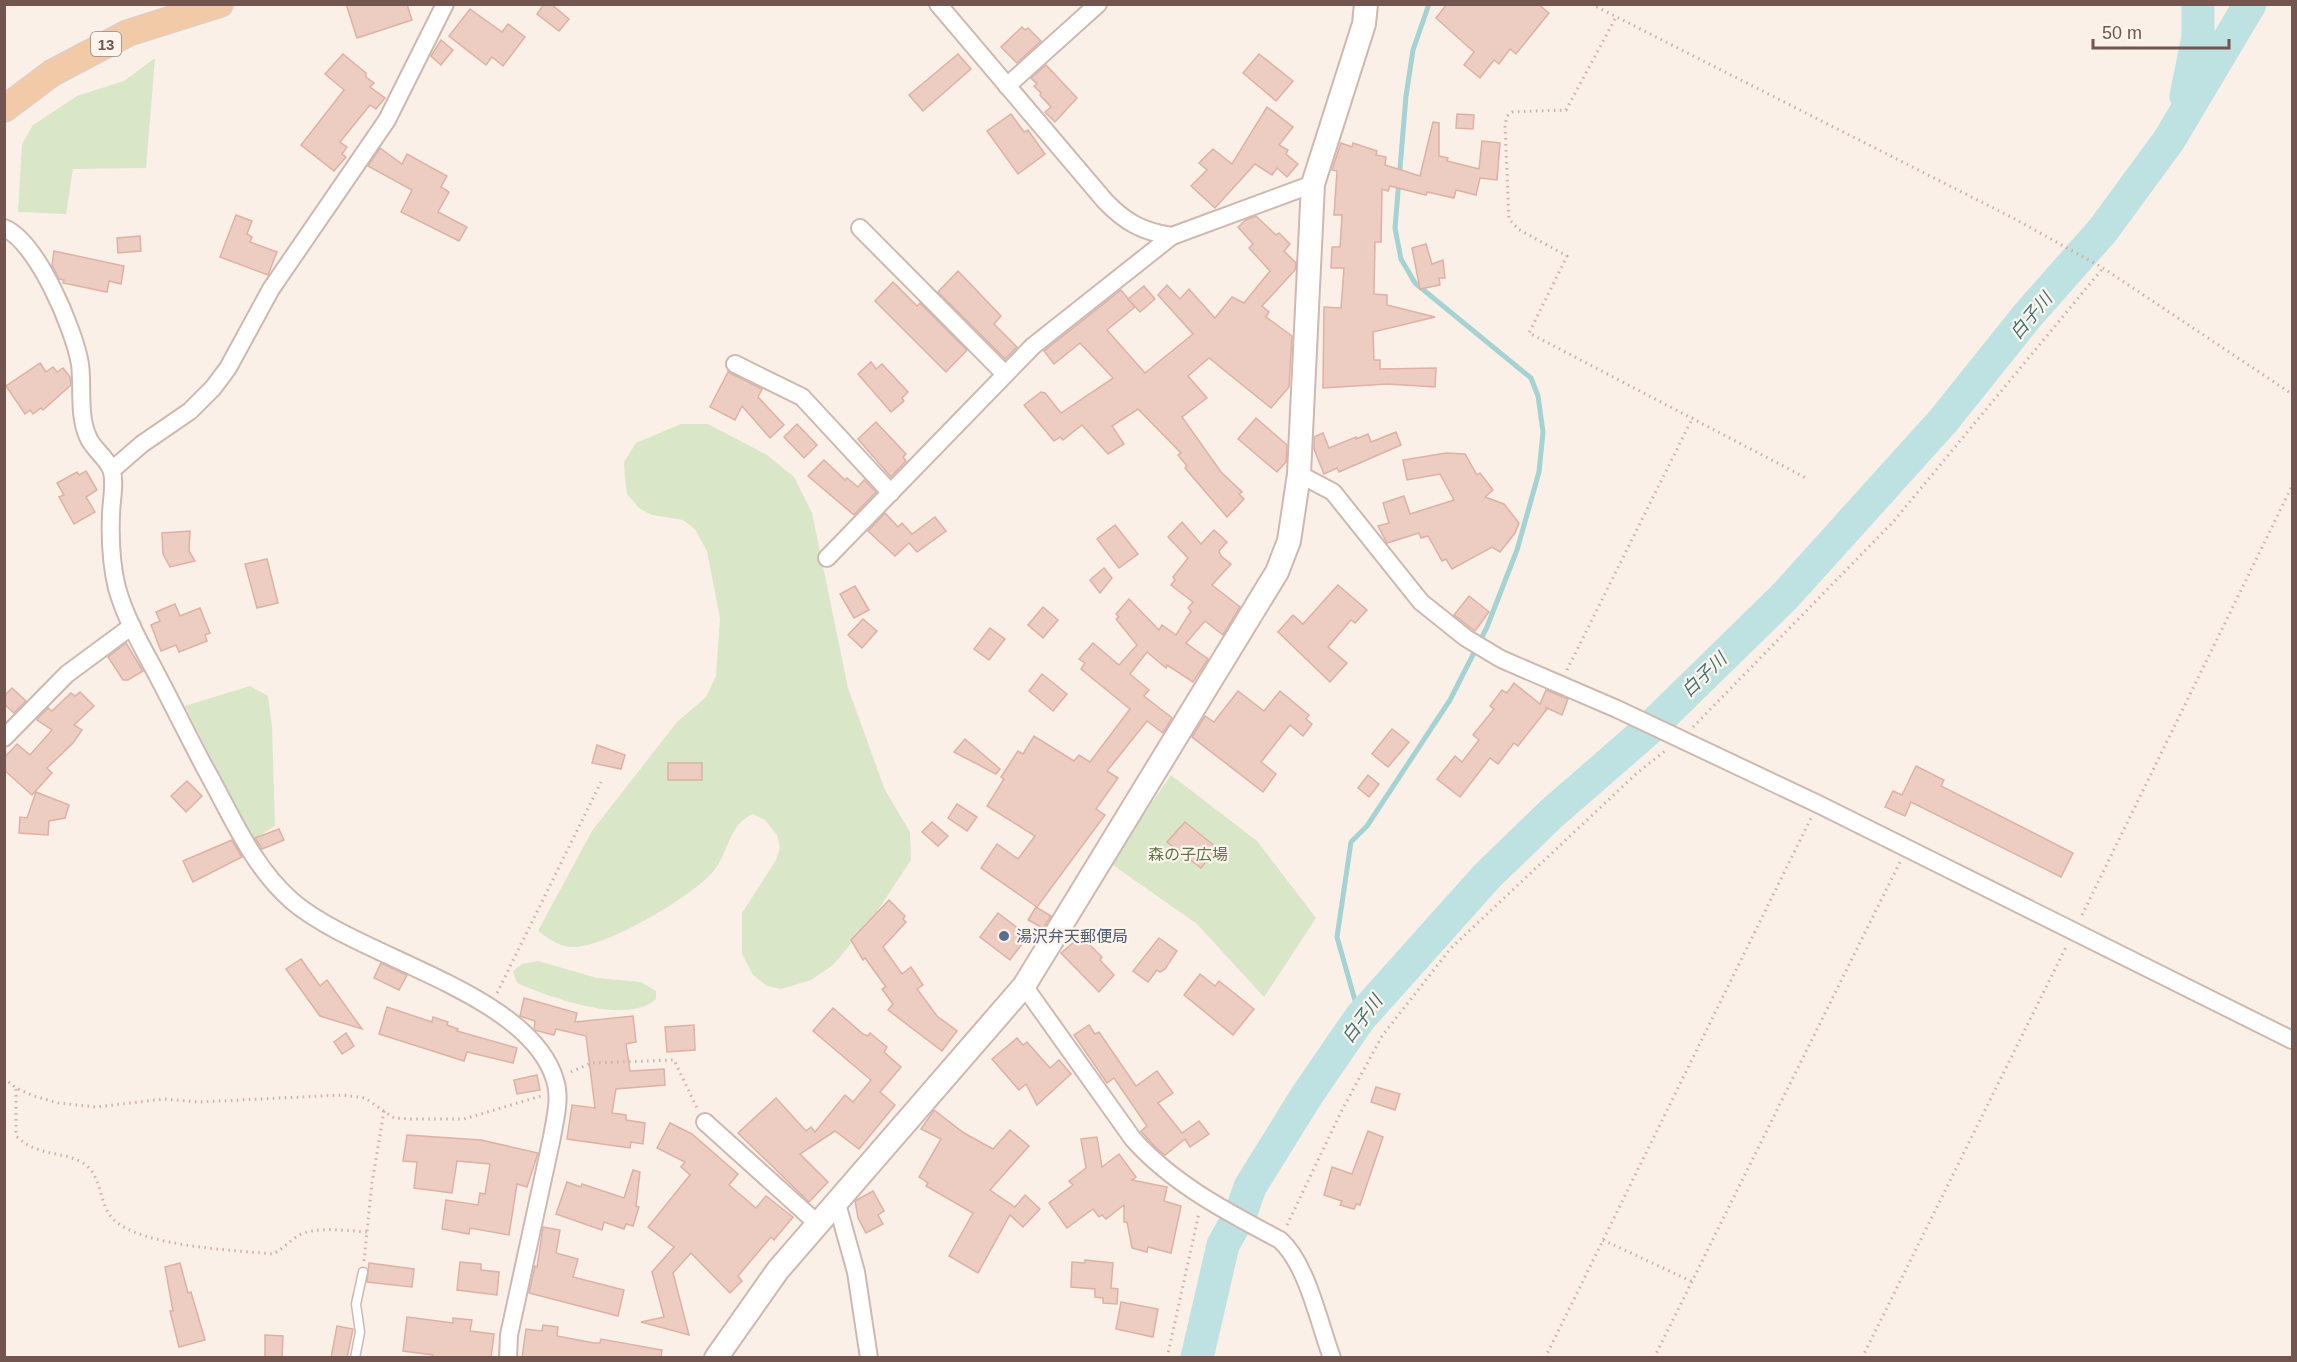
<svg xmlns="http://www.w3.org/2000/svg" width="2297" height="1362" font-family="Arial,'Noto Sans JP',sans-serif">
	<rect width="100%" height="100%" fill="#faf0e7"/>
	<g fill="#d9e6c7">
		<path d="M155 58 146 168 73 169 66 214 18 212 22 144 33 125 77 96 124 81Z"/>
		<path d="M681 424H708L767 455 794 477 812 513 848 688 885 790 910 832 911 860 872 919 833 965 811 980 781 989 767 986 753 975 742 954V913L776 860 780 848 777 835 765 820 753 814C728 824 729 854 712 873 689 898 604 949 571 947 558 946 548 938 538 931L592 831 677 722 706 697 716 676 720 618 707 551 695 529 683 520 652 515 640 509 627 494 625 478 624 462 636 443Z"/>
		<path d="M250 686 268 696 272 727 275 826 252 840 185 706Z"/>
		<path d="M1171 775 1257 841 1316 918 1264 997 1197 924 1110 863Z"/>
		<path d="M538 961 597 978 641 982 656 991V999C626 1026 550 997 517 983L513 971 522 964Z"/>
	</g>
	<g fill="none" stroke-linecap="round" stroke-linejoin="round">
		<path stroke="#a5d2d2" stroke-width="5" d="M1360 1018 1337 937 1351 842 1367 826 1450 700 1487 627 1517 550 1539 472 1543 432 1538 396 1531 378 1415 283 1401 259 1395 228 1406 96 1413 50 1429 4"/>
		<g stroke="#bee2e1" stroke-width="33">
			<path d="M2186 96 2198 37V4"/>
			<path d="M1197 1358 1223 1245 1241 1213 1250 1187 1307 1095 1360 1018 1487 876 1551 814 1651 727 1785 596 1943 421 2027 316 2103 230 2169 140 2250 4"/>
		</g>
	</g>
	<g fill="#edccc2" stroke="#deb1a4" stroke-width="1.5">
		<path d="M346 4H407L412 20 357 38Z"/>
		<path d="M544 4H551L569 19 559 31 537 14Z"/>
		<path d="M1447 4H1538L1549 13 1516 54 1510 49 1499 64 1494 60 1480 78 1464 65 1474 52 1436 18Z"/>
		<path d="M470 9 502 32 508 24 525 37 503 66 492 57 486 65 449 36Z"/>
		<path d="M1022 27 1025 30 1028 28 1041 41 1017 63 1001 47Z"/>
		<path d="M441 40 453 50 441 65 431 56Z"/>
		<path d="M343 54 366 73V77L374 83 370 87 385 98 376 109 370 105 340 142 347 147 342 154 346 157 334 171 301 145 344 90 325 74Z"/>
		<path d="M958 54 971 69 923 111 909 95Z"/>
		<path d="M1259 54 1293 81 1276 101 1243 73Z"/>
		<path d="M1046 65 1077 98 1055 122 1045 112 1051 107 1040 95 1041 93 1034 86 1037 84 1031 78Z"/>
		<path d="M1267 107 1293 127 1279 145 1288 150 1286 154 1298 164 1287 177 1277 168 1272 175 1255 164 1215 208 1191 186 1207 170 1199 163 1213 149 1232 164Z"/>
		<path d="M1011 114 1024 132 1028 130 1045 154 1018 174 987 131Z"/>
		<path d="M1457 114 1474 115 1473 129 1456 128Z"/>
		<path d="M1433 122 1439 123V156L1448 158 1447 161 1479 169 1482 141 1500 143 1497 180 1480 178 1476 195 1456 190 1454 198 1427 192 1426 195 1390 186 1388 191 1382 189 1381 242H1375L1374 294 1387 295V305L1435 317 1373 332 1374 360H1380V369L1436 368 1435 387 1387 384 1323 388 1324 307 1341 308 1344 268H1331L1332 247H1340L1342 215H1334L1337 171 1332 170 1341 143 1352 147 1353 143 1377 151 1376 155 1386 157 1385 165 1420 176Z"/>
		<path d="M380 148 402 164 407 154 447 176 441 187 449 192 438 212 467 227 459 241 401 212 412 190 368 166Z"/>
		<path d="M236 215 252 221 247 234 252 237 250 242 277 252 268 275 220 257Z"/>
		<path d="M1256 216 1276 235 1279 233 1290 244 1284 251 1296 263 1295 270 1262 306 1269 312 1266 317 1292 336 1289 387 1271 408 1209 358 1188 376 1207 398 1182 417 1221 472 1242 492 1239 494 1244 499 1227 517 1185 468 1187 466 1178 455 1181 453 1138 409 1112 426 1124 444 1108 454 1082 425 1063 440 1060 437 1054 441 1024 405 1041 392 1045 393 1061 413 1113 378 1080 343 1054 364 1044 351 1121 290 1135 307 1107 330 1145 373 1193 334 1158 295 1167 285 1180 299 1189 289 1215 318 1232 297 1244 303 1270 271 1249 248 1253 244 1238 227 1246 220Z"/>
		<path d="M140 236 141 251 118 253 117 238Z"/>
		<path d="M1426 244 1432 264 1443 260 1445 278H1439L1440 285 1420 289 1412 248Z"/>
		<path d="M54 251 124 266 121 284 109 281 107 292 63 283 64 280 59 279 52 265Z"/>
		<path d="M958 271 1001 316 994 324 1017 347 1005 359 938 292Z"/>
		<path d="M893 282 917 306 920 303 967 350 946 372 875 301Z"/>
		<path d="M1144 286 1155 299 1140 312 1128 299Z"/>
		<path d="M871 362 876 369 882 364 908 392 902 398 904 401 891 412 858 374Z"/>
		<path d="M40 363 46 372 53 367 57 372 63 368 70 377 71 385 43 410 41 408 33 414 30 410 25 414 6 386Z"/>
		<path d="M728 372 762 389 758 397 784 425 770 438 742 406 735 420 710 407Z"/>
		<path d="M1256 418 1287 445 1286 462 1277 472 1238 439Z"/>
		<path d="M876 422 906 454 903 457 906 461 891 477 858 439Z"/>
		<path d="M797 424 817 445 804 458 784 437Z"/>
		<path d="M1396 432 1401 445 1339 472 1337 468 1324 474 1314 449V437L1323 433 1329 448 1356 437V439L1368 434 1371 442Z"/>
		<path d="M1446 453 1465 454 1477 475 1480 473 1493 490 1485 497 1504 504 1519 523 1515 533 1500 552 1492 547 1452 569 1446 559 1442 561 1428 536 1421 538 1419 533 1387 543 1378 526 1389 523 1383 503 1404 496 1410 514 1454 500 1440 474 1407 480 1403 460Z"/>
		<path d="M824 460 845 480 847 478 858 487 864 480 876 492 854 515 808 476Z"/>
		<path d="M86 471 97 490 86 497 95 512 74 524 59 497 64 495 57 483 77 472 79 475Z"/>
		<path d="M885 513 898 527 902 523 912 534 935 517 946 531 917 552 909 543 895 556 868 531Z"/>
		<path d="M1182 522 1201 544 1214 530 1227 542 1219 551 1221 556 1231 564 1212 585 1240 607 1223 635 1205 621 1186 643 1208 659 1193 682 1167 665 1166 668 1147 652 1130 674 1149 690 1144 696 1172 718 1163 733 1147 721 1107 771 1118 778 1096 809 1105 815 1037 907 981 868 997 844 1018 859 1035 836 987 806 1004 779 1001 777 1018 751 1023 754 1034 736 1074 761 1079 755 1090 762 1130 709 1081 669 1085 663 1079 659 1093 643 1119 665 1137 645 1116 619 1119 617 1116 614 1129 599 1159 630 1162 625 1176 635 1191 611 1188 608 1193 602 1171 585 1175 580 1173 577 1188 558 1168 537Z"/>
		<path d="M1115 525 1138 554 1119 568 1097 539Z"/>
		<path d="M190 531 189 551 195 561 170 567 163 554 162 533Z"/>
		<path d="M267 559 278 603 257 608 245 564Z"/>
		<path d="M1104 568 1112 578 1100 593 1090 580Z"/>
		<path d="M1338 585 1367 610 1355 623 1351 620 1328 647 1347 663 1330 682 1278 632 1293 615 1303 624Z"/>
		<path d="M855 586 869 610 854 618 840 594Z"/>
		<path d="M1469 596 1489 612 1475 631 1454 615Z"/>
		<path d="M175 604 180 616 200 608 210 633 205 635 207 641 179 652 176 645 161 651 151 625 160 621 156 612Z"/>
		<path d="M1043 607 1058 620 1043 638 1028 625Z"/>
		<path d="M863 619 877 631 862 648 848 635Z"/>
		<path d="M990 628 1005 639 989 660 974 649Z"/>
		<path d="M126 643 143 671 128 680H123L108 657Z"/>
		<path d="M1042 674 1067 694 1053 711 1029 691Z"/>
		<path d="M1514 683 1540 704 1546 690 1568 699 1562 715 1545 707 1547 709 1518 746 1514 743 1498 764 1490 758 1460 797 1437 779 1455 756 1462 762 1479 740 1473 735 1494 709 1490 706 1502 690 1507 693Z"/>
		<path d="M12 688 26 701 14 713 4 704V696Z"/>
		<path d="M1238 691 1264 711 1280 691 1309 715 1306 719 1312 724 1303 736 1290 725 1261 762 1276 774 1263 792 1192 737 1205 716 1214 722Z"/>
		<path d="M80 692 94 706 74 725 82 730 73 743 47 768 52 773 32 795 4 770V758L17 744 30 755 52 730 37 720 39 717 48 708 52 711 71 693 75 696Z"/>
		<path d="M1392 729 1409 742 1388 767 1372 754Z"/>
		<path d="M965 739 1000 769 996 774 954 752Z"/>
		<path d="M597 745 625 755 621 769 592 763Z"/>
		<rect x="668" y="763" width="34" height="17"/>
		<path d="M1916 766 1944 780 1941 786 2073 853 2061 877 1911 802 1905 816 1885 807 1893 791 1902 795Z"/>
		<path d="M1368 775 1379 784 1369 797 1358 788Z"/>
		<path d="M187 781 202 796 186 812 171 796Z"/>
		<path d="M36 792 69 805 65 818 49 821 48 835 19 833 20 817 27 818Z"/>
		<path d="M957 804 977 817 967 831 948 818Z"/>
		<path d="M932 822 948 836 938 846 922 832Z"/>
		<path d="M1185 822 1217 848 1201 868 1167 842Z"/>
		<path d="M279 829 284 840 262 849 255 838Z"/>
		<path d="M232 840 242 857 193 882 183 861Z"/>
		<path d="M889 900 905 916 903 919 906 922 883 947 902 974 911 967 923 985 917 989 937 1016 957 1031 942 1051 888 1010 893 1004 882 989 886 987 865 958 863 960 851 940Z"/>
		<path d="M1036 907 1051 916 1043 928 1028 920Z"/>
		<path d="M998 913 1028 936 1010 960 980 937Z"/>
		<path d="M1081 936 1102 957 1100 960 1114 975 1099 992 1061 953Z"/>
		<path d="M1159 938 1177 951 1165 969 1160 972 1157 970 1148 982 1133 971Z"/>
		<path d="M301 959 320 986 327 980 362 1029 320 1016 286 969Z"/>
		<path d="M381 963 407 975 399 990 374 978Z"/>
		<path d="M1200 974 1215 986 1219 981 1254 1009 1233 1035 1184 995Z"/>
		<path d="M524 998 577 1013 575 1022 633 1016 636 1042 626 1044 630 1071 664 1069 665 1085 616 1089 612 1113 626 1115V1120L645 1123 643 1144 631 1142 630 1148 567 1139 572 1105 595 1108 586 1036 556 1029 554 1035 534 1030 535 1021 520 1016Z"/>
		<path d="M387 1007 432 1022 433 1017 448 1022 447 1025 458 1029 457 1031 517 1048 513 1063 467 1052 464 1061 379 1034Z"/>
		<path d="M833 1008 863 1034 868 1036 870 1033 887 1047 884 1052 901 1067 880 1092 895 1105 859 1149 835 1131 800 1154 828 1182 809 1202 738 1133 776 1098 806 1131 811 1127 815 1132 845 1095 853 1102 871 1080 813 1031Z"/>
		<path d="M694 1025 695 1050 667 1052 665 1027Z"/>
		<path d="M1089 1025 1095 1034 1099 1032 1136 1086 1157 1071 1173 1093 1158 1103 1182 1133 1199 1121 1209 1134 1190 1147 1185 1139 1165 1155 1156 1148 1141 1131 1147 1126 1114 1078 1107 1083 1074 1035Z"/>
		<path d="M346 1033 354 1046 342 1054 334 1042Z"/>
		<path d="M1017 1038 1023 1045 1027 1042 1050 1068 1059 1060 1071 1074 1037 1105 1026 1084 1019 1090 992 1059Z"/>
		<path d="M537 1075 540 1090 517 1094 514 1080Z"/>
		<path d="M1376 1087 1400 1094 1395 1110 1371 1102Z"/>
		<path d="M934 1110 964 1133 993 1149 1010 1130 1029 1146 990 1190 1015 1207 1025 1195 1040 1209 1023 1227 1010 1215 978 1273 949 1256 973 1213 926 1186 928 1183 919 1177 941 1139 921 1129Z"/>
		<path d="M670 1123 692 1134 738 1174 729 1185 756 1208 766 1196 793 1217 774 1240 771 1237 738 1276 742 1281 730 1293 691 1253 673 1273 689 1335 641 1322 664 1317 652 1272 674 1247 648 1227 690 1175 681 1167 685 1162 657 1148Z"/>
		<path d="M1368 1131 1383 1137 1360 1205 1356 1204 1354 1209 1340 1205 1342 1201 1324 1195 1332 1167 1352 1174Z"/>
		<path d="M407 1135 481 1140 538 1153 527 1187 517 1184 509 1235 470 1228 469 1234 442 1229 446 1200 478 1205 480 1193 485 1194 490 1164 457 1161 452 1193 414 1188 417 1162 403 1161Z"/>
		<path d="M1097 1137 1102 1167 1119 1154 1136 1177 1132 1180 1167 1187 1164 1201 1181 1206 1171 1253 1148 1247 1147 1252 1132 1248 1127 1222H1124V1205L1106 1219 1102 1215 1099 1217 1093 1209 1067 1228 1049 1203 1073 1185 1069 1181 1086 1168 1081 1139Z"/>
		<path d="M633 1170 640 1172 636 1206 639 1207 633 1226 626 1224 624 1229 604 1222 602 1230 556 1214 567 1182 581 1187 582 1184 624 1198Z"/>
		<path d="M873 1191 884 1211 878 1215 883 1224 866 1233 858 1218 855 1201Z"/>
		<path d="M543 1227 560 1230 556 1253 578 1259 573 1277 624 1290 618 1316 529 1293 535 1266 537 1267Z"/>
		<path d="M1085 1260 1113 1263 1111 1288 1118 1289 1117 1304 1103 1303V1298L1095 1297V1289L1071 1287 1072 1262 1085 1263Z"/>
		<path d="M460 1262 481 1264V1270L499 1272 497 1295 457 1290Z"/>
		<path d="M180 1263 188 1293 191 1292 205 1340 179 1347 170 1311H173L165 1267Z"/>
		<path d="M369 1263 414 1269 412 1287 367 1282Z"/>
		<path d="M1121 1302 1158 1309 1153 1337 1116 1329Z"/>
		<path d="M407 1317 453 1323V1318L472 1320 470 1331 494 1334 491 1358H433V1355L403 1351Z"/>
		<path d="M543 1325 558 1327 557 1336 594 1343H600L601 1339 662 1350 661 1358H522L526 1329 542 1331Z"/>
		<path d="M337 1326 353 1329 347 1358H331Z"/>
		<path d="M265 1335 283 1336 282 1358H265Z"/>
	</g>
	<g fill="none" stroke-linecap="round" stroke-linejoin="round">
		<defs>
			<path id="lane" d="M355 1358 360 1332 356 1304 363 1272"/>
			<g id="street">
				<path d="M938 4 1105 201C1125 222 1143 232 1172 236L1313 184"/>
				<path d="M1007 86 1098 4"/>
				<path d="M4 228C37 241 74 329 80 364 83 387 78 415 88 437 93 449 106 457 111 469 116 481 111 502 111 515 110 540 111 564 117 588 125 617 141 645 155 671 172 703 188 736 205 768 231 814 251 865 292 901 358 958 529 992 555 1080 561 1098 555 1119 552 1137L509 1335 508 1358"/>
				<path d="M860 228 1005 374"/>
				<path d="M735 364 802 397 891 493"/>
				<path d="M112 470 142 444 190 411 213 388 228 368 271 289 387 120 445 4"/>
				<path d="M1299 474 1333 492 1421 602 1466 638 1501 659 1617 709 1818 804 2292 1040"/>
				<path d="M827 558 1033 346 1172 236"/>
				<path d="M4 738 67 674 132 626"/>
				<path d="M1024 986 1133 1139C1173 1184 1227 1212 1280 1240 1307 1264 1319 1323 1332 1358"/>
				<path d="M705 1122 817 1223"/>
				<path d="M836 1200 856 1272 869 1358"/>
			</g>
			<path id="secondary" d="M716 1358 778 1270 1024 986 1277 572 1289 541 1299 474 1313 184 1364 24 1366 4"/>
			<path id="primary" d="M4 109 52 73 128 33 220 4"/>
		</defs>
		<use href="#lane" stroke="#cdb9b1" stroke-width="11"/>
		<use href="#street" stroke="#cdb9b1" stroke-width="20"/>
		<use href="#secondary" stroke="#cfb8af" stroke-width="26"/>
		<use href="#primary" stroke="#d7cfcd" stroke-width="28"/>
		<g stroke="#d1afa5" stroke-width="3" stroke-dasharray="1.5 4.5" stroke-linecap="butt">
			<path d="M1591 4 2015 219 2103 268 2292 394"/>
			<path d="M1615 19 1566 110 1512 112 1507 116 1505 125 1509 219 1518 229 1567 256 1529 333 1808 479"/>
			<path d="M1567 670 1693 417"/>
			<path d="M1693 727 1893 522 2103 268"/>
			<path d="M2082 915 2292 486"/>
			<path d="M497 993 601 782"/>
			<path d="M571 1072 591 1063 674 1060 697 1108"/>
			<path d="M4 1078 16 1088 34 1096 58 1103 96 1107 164 1099 199 1102 343 1095 365 1098 394 1118 411 1119H464L541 1096"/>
			<path d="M16 1089V1136C40 1158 61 1150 83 1163 103 1175 98 1204 113 1219 141 1247 234 1250 273 1254 282 1249 288 1243 296 1237 314 1225 346 1231 367 1232"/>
			<path d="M1287 1225 1342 1110 1382 1036 1451 948 1637 773 1665 751"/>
			<path d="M1603 1240 1693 1282"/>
			<path d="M364 1261 372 1183 384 1111"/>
			<path d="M1167 1358 1199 1213"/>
			<path d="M1545 1358 1811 818"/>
			<path d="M1654 1358 1900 862"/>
			<path d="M1862 1358 2067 945"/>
		</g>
		<use href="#lane" stroke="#fff" stroke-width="8"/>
		<use href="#street" stroke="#fff" stroke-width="16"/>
		<use href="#secondary" stroke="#fff" stroke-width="22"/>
		<use href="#primary" stroke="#f2caa7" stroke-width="26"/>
	</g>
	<circle fill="#5c6f8a" stroke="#fdf4ed" stroke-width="2" cx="1004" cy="936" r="6"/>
	<g text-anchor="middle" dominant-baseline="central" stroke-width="4.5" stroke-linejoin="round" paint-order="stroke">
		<rect fill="#fdf4ed" stroke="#9b857e" stroke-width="1.5" x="91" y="32" width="30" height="24" rx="4.5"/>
		<g font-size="15" font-weight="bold" fill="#71554e">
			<text x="106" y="44">13</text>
		</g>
		<g font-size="16" fill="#5d7647" stroke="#fdf4ed">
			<text x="1188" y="854">森の子広場</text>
		</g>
		<g font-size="16" fill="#4e5e75" stroke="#fdf4ed" text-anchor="start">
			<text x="1016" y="936">湯沢弁天郵便局</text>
		</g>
		<g font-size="18" font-style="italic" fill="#437475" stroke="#fdf4ed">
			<text transform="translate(2031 316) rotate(-50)">白子川</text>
			<text transform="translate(1704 675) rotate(-44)">白子川</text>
			<text transform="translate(1362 1019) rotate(-53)">白子川</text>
		</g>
	</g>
	<rect width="2297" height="1362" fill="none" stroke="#71554e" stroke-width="12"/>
	<path d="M2093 39v9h136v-9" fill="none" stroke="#71554e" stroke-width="3"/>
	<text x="2102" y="39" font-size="18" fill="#71554e" stroke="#fdf4ed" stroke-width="4.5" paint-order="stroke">50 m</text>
</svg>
